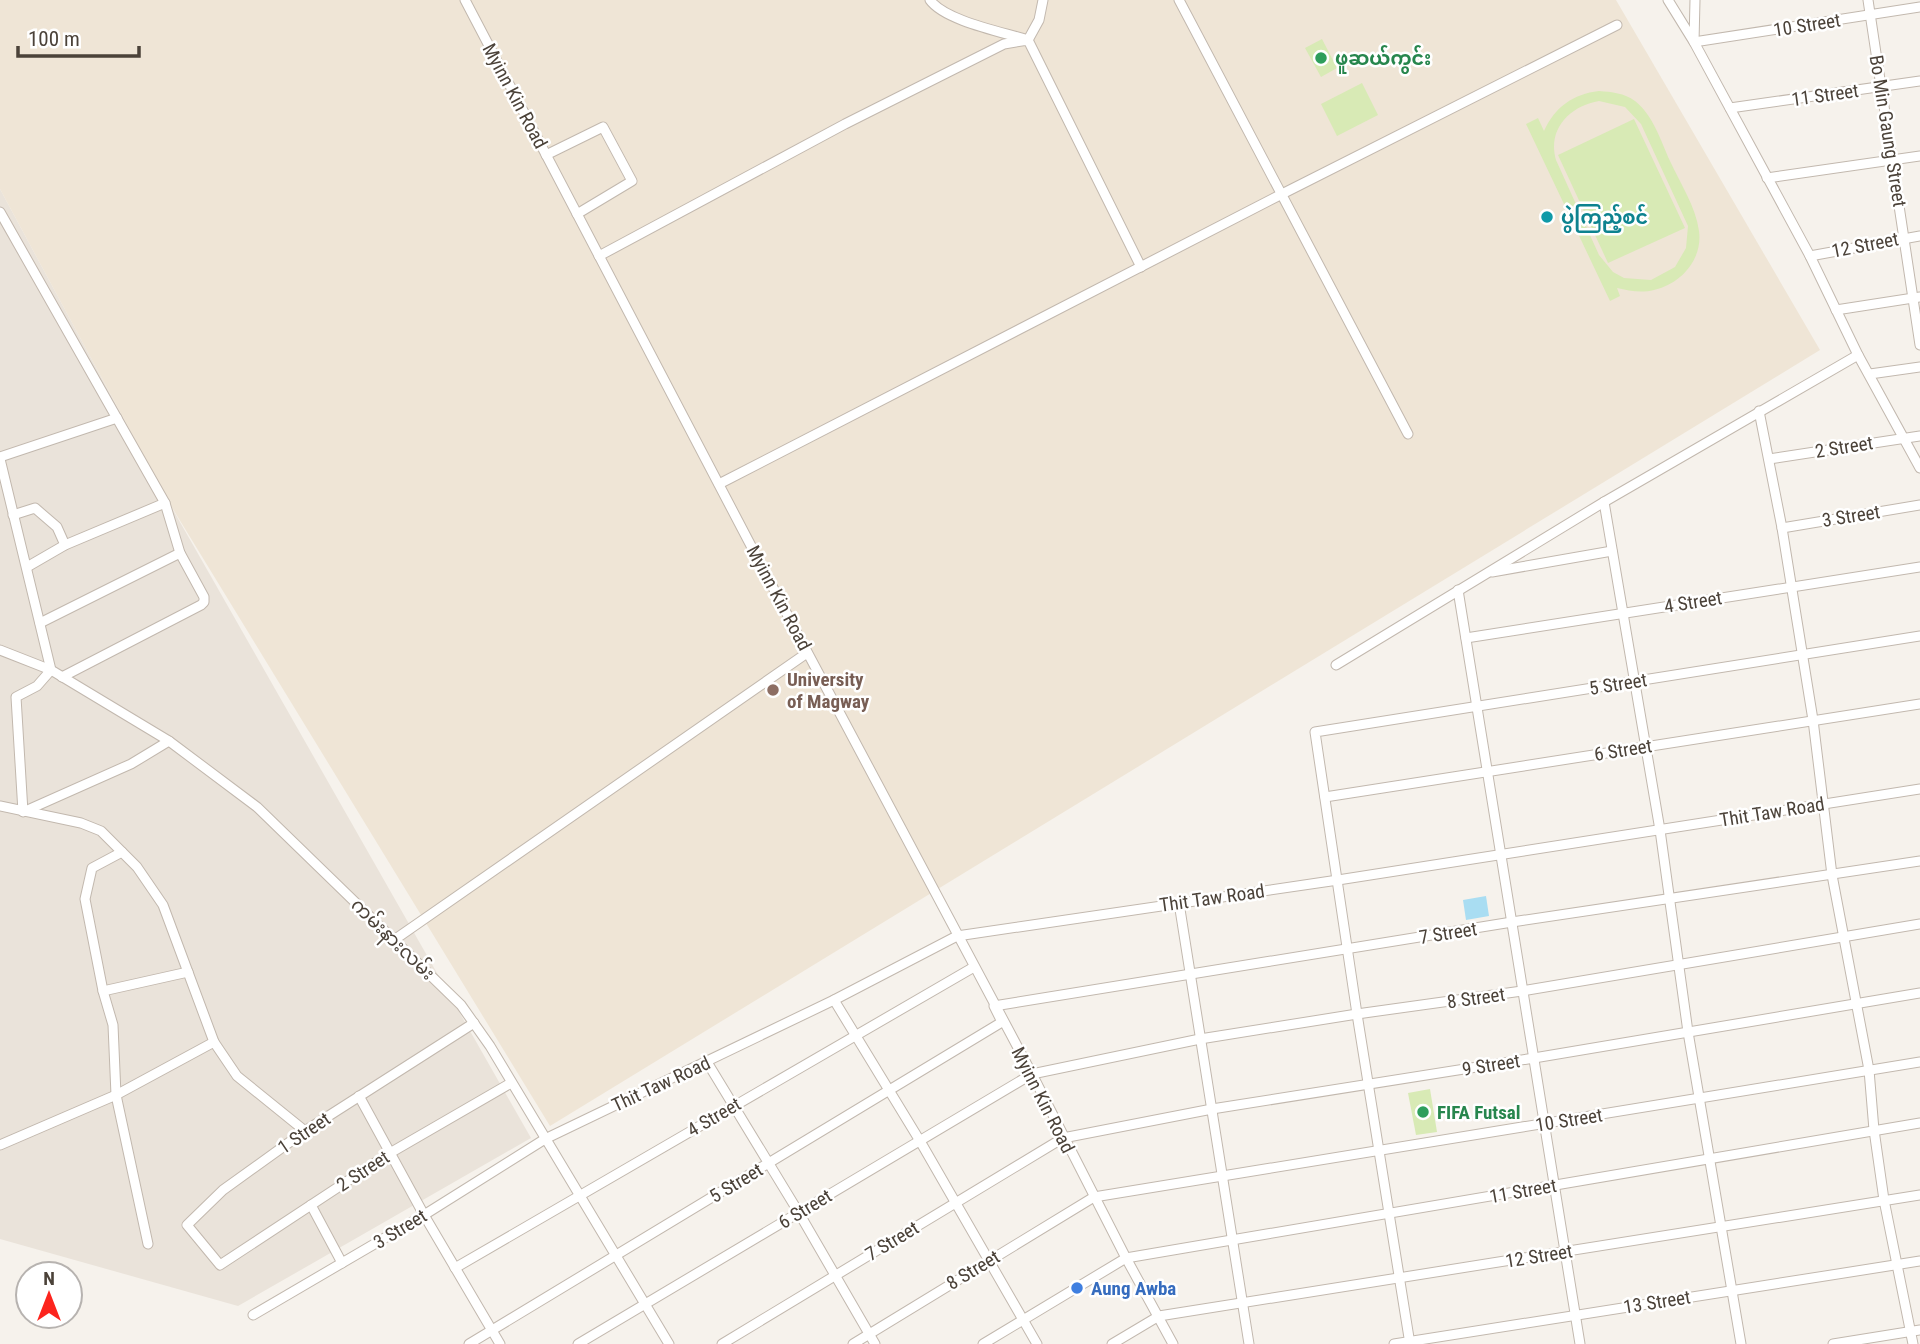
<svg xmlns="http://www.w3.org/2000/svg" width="1920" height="1344" font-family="'Roboto Condensed','Noto Sans Myanmar',sans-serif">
	<rect width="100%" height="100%" fill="#f6f2ec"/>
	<path fill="#eae3da" d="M0 189 168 501 531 1138 238 1306 0 1239Z"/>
	<path fill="#efe5d6" d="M0 0H1616L1820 350 550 1126 168 501 0 189Z"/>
	<g fill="#d8eab5" fill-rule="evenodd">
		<path d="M1322 39 1337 68 1321 77 1305 48Z"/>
		<path d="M1362 83 1378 115 1337 136 1321 104Z"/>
		<path d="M1599 91C1612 92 1624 93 1635 101 1653 115 1661 141 1670 161 1680 183 1696 207 1699 231 1703 259 1681 284 1654 290 1642 293 1629 291 1617 288L1620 296 1610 301 1526 124 1538 118 1544 131C1555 107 1573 94 1599 91ZM1599 101 1625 107 1641 124 1688 226 1686 248 1675 267 1651 280 1624 278 1613 272 1599 255 1556 160C1547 129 1570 106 1599 101Z"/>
		<path d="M1634 119 1685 228 1608 263 1558 155Z"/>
		<path d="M1430 1089 1437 1132 1416 1135 1408 1093Z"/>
	</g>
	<path fill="#a9ddf2" d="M1486 896 1489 916 1466 920 1463 900Z"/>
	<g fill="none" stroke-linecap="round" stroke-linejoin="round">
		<defs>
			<g id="minor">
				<path d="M465 0 771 584 1032 1074 1126 1258 1173 1344"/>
				<path d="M930 0C945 21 1003 32 1028 40L1039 20 1043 0"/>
				<path d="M1179 0 1408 434"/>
				<path d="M1668 0 1694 42 1920 7"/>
				<path d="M1695 0 1694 42 1810 256 1858 355 1920 468"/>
				<path d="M1868 0 1920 345"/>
				<path d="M1730 108 1920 81"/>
				<path d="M546 155 603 127 632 181 577 214"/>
				<path d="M1767 178 1920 156"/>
				<path d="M0 212 165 503 180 553 204 597V602L201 605 62 677"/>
				<path d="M599 256 845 124 1004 44 1028 40 1141 267"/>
				<path d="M1810 256 1920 236"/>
				<path d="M1836 310 1920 297"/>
				<path d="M1870 374 1920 367"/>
				<path d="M1759 411 1782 528 1813 720 1832 875 1869 1070 1874 1130 1884 1200 1913 1344"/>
				<path d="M0 457 117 418"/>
				<path d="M0 459 51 670 37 686 16 697 23 812 131 764 169 741"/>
				<path d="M1769 459 1920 436"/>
				<path d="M719 484 1282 194 1617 25"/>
				<path d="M1604 502 1660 830 1688 1032 1741 1344"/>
				<path d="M13 515 35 508 57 527 65 545"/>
				<path d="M1782 528 1920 505"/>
				<path d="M27 567 65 545 165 503"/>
				<path d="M1492 572 1612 551"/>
				<path d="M1458 590 1580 1344"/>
				<path d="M40 623 180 553"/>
				<path d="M1466 638 1920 567"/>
				<path d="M0 650 51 670 169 741 257 807 461 1005 490 1046 669 1344"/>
				<path d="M1336 665 1604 502 1858 355"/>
				<path d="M1325 797 1920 704"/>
				<path d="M0 806 81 823 101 831 137 867 163 905 214 1042"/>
				<path d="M122 852 92 868 85 899 103 991 113 1025 116 1095 148 1244"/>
				<path d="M1179 903 1249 1344"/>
				<path d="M394 940 807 653"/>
				<path d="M103 991 188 972"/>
				<path d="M834 1000 920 1141 1037 1344"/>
				<path d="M474 1023 305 1131 223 1190 187 1225 220 1265 390 1153 511 1083"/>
				<path d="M707 1062 799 1213 875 1344"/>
				<path d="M359 1096 424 1215 500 1344"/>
				<path d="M0 1145 116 1095 214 1042 237 1076 305 1131"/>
				<path d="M311 1205 342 1263"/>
				<path d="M455 1268 974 967"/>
				<path d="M253 1315 424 1215 545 1139 834 1000 957 936 1338 880 1920 789"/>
				<path d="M469 1344 1002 1022 994 1006 1512 922 1920 861"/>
				<path d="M578 1344 1032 1074 1200 1039 1357 1014 1522 991 1920 924"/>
				<path d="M722 1344 1063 1138 1212 1109 1534 1058 1920 993"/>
				<path d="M853 1344 1094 1197 1920 1062"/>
				<path d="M983 1344 1126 1258 1920 1123"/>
				<path d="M1112 1344 1159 1316 1920 1195"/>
				<path d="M1394 1344 1920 1261"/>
				<path d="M1410 1344 1357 1014 1315 732 1920 636"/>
				<path d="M1833 1344 1920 1330"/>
			</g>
		</defs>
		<use href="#minor" stroke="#c2b8ae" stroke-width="11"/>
		<use href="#minor" stroke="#fff" stroke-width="9"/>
	</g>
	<g fill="#2e9e5b" stroke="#fff" stroke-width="2.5">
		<circle cx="1321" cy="58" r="7"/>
		<circle cx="1423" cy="1112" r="7"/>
	</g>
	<circle fill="#0f9aa8" stroke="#fff" stroke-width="2.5" cx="1547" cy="217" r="7"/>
	<circle fill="#8d6e63" stroke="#fff" stroke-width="2.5" cx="773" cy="690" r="7"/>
	<circle fill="#3f7fe0" stroke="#fff" stroke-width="2.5" cx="1077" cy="1288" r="7"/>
	<g text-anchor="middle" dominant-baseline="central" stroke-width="5" stroke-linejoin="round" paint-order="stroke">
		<g font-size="19" fill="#4b4239" stroke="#fff">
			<text transform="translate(1807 25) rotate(-9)">10 Street</text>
			<text transform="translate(1825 95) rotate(-8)">11 Street</text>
			<text transform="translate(515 96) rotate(62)">Myinn Kin Road</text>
			<text transform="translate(1888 131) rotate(81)">Bo Min Gaung Street</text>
			<text transform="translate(1865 245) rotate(-11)">12 Street</text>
			<text transform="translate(1844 447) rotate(-9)">2 Street</text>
			<text transform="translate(1851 516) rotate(-9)">3 Street</text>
			<text transform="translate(779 598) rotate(62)">Myinn Kin Road</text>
			<text transform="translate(1693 602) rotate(-9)">4 Street</text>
			<text transform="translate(1618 684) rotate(-9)">5 Street</text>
			<text transform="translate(1623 750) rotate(-9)">6 Street</text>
			<text transform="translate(1772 812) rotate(-9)">Thit Taw Road</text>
			<text transform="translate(1212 898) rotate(-8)">Thit Taw Road</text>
			<text transform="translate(1448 933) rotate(-9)">7 Street</text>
			<text transform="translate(393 939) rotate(44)">ကမ်းနားလမ်း</text>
			<text transform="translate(1476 998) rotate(-8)">8 Street</text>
			<text transform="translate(1491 1065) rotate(-9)">9 Street</text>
			<text transform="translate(661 1084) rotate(-25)">Thit Taw Road</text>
			<text transform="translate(1043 1100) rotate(63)">Myinn Kin Road</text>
			<text transform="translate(714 1117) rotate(-30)">4 Street</text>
			<text transform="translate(1569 1120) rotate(-9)">10 Street</text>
			<text transform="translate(304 1133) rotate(-34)">1 Street</text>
			<text transform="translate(363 1171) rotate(-33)">2 Street</text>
			<text transform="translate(736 1183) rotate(-31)">5 Street</text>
			<text transform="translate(1523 1191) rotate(-10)">11 Street</text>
			<text transform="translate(805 1209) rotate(-31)">6 Street</text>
			<text transform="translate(400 1229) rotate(-31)">3 Street</text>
			<text transform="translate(892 1241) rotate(-31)">7 Street</text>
			<text transform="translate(1539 1256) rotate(-9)">12 Street</text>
			<text transform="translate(973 1270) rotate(-31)">8 Street</text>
			<text transform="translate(1657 1302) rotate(-9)">13 Street</text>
		</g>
		<g font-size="19" font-weight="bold" fill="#27864d" stroke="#fff" text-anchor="start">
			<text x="1335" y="58">ဖူဆယ်ကွင်း</text>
			<text x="1437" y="1112">FIFA Futsal</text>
		</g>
		<g font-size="19" font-weight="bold" fill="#0d838f" stroke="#fff" text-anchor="start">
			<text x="1561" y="217">ပွဲကြည့်စင်</text>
		</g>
		<g font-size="19" font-weight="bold" fill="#785e54" stroke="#fff" text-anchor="start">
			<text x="787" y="679">University<tspan x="787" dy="22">of Magway</tspan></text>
		</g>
		<g font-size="19" font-weight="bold" fill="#366cbe" stroke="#fff" text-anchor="start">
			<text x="1091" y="1288">Aung Awba</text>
		</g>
	</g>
	<g transform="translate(49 1295)"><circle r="33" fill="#ffffff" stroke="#b7b3b0" stroke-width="2"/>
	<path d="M0-5L12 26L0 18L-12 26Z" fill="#fc241d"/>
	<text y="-10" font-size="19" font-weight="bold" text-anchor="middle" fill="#4b4239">N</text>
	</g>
	<path d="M18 46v10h121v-10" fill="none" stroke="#4b4239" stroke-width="3.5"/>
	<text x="28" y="46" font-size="21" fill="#4b4239" stroke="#ffffff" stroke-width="5" paint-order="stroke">100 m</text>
</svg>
